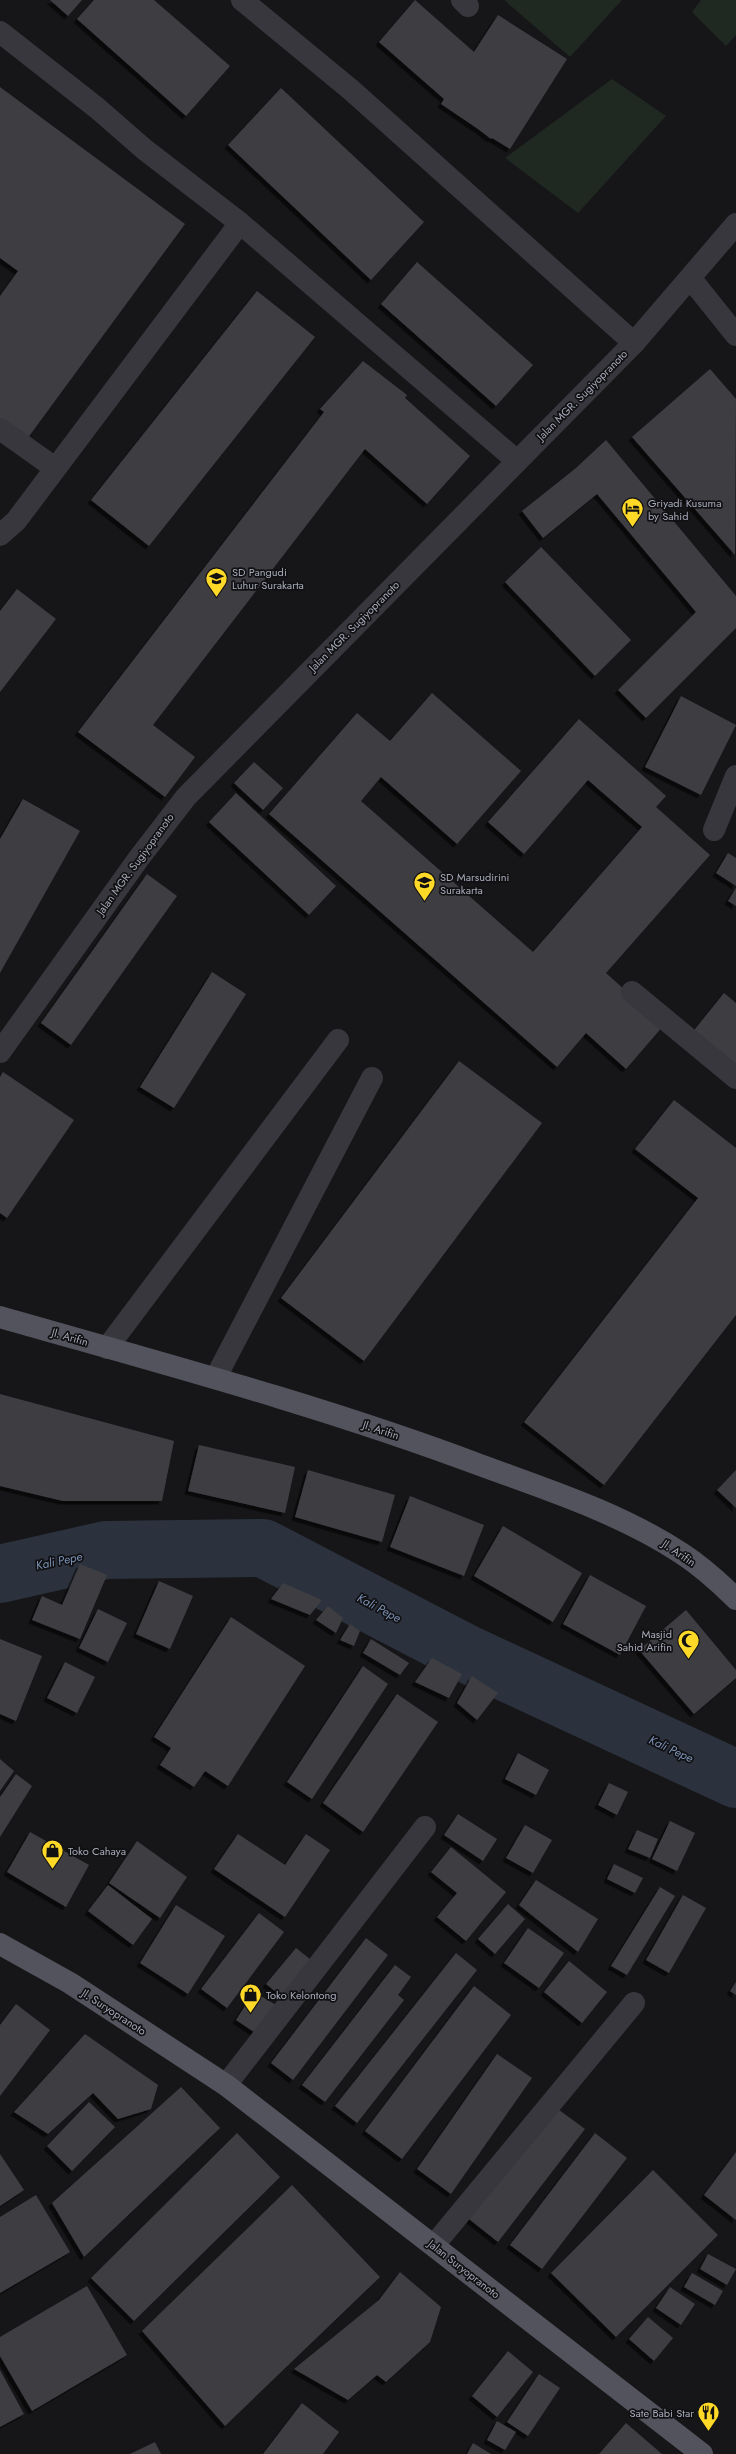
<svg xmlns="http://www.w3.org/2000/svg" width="736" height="2454" font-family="Jost,sans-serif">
	<defs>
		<filter id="shadow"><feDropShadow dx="-3.5" dy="3.5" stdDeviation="0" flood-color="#0009"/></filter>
	</defs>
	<rect width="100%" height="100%" fill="#161618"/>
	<g fill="#202822">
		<path d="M504 0H622L570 57Z"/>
		<path d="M701 0H736V35L726 46 692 12Z"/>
		<path d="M612 79 666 116 578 213 505 158Z"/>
	</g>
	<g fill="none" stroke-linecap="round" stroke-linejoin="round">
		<path stroke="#2b323d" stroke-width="58" d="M0 1574 106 1550 263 1548 465 1653 736 1779"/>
	</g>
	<g fill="#3d3e43" filter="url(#shadow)">
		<path d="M50 0H82L68 16Z"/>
		<path d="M94 0H154L230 66 186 116 77 19Z"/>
		<path d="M415 0 474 52 498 15 567 59 510 149 492 138 491 139 478 129 441 104 444 99 379 42Z"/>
		<path d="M0 87 185 224 27 439 0 419V296L18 271 0 258Z"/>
		<path d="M281 88 424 222 371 280 228 145Z"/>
		<path d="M417 262 533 365 496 406 381 304Z"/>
		<path d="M257 291 315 337 149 546 91 500Z"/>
		<path d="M363 361 407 395 405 398 470 456 427 504 365 449 153 725 195 757 165 797 78 732 324 412 320 409Z"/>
		<path d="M710 369 736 399 735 555 632 437Z"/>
		<path d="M606 440 736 596V628L646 718 618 690 696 612 597 494 543 538 522 511 576 468Z"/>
		<path d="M541 547 631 640 595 676 505 582Z"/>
		<path d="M17 589 56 619 0 692V611Z"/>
		<path d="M432 693 521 771 457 844 381 777 361 801 533 952 642 827 588 780 524 854 488 822 579 719 666 796 656 807 710 855 606 973 664 1025 626 1069 586 1033 557 1067 269 814 357 713 390 741Z"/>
		<path d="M681 696 736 725 701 795 645 767Z"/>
		<path d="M254 762 283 788 263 810 234 783Z"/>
		<path d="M236 793 336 886 309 915 209 822Z"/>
		<path d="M23 799 80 831 0 973V839Z"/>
		<path d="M728 853 736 858V886L716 873Z"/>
		<path d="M147 874 177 896 71 1045 41 1023Z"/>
		<path d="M736 888V906L728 901Z"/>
		<path d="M212 972 246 994 174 1108 140 1087Z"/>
		<path d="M724 993 736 1003V1070L691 1034Z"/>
		<path d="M459 1061 542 1123 364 1361 281 1298Z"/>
		<path d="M3 1072 74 1120 7 1218 0 1213V1077Z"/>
		<path d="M674 1100 736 1148V1315L604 1485 524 1422 698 1198 635 1149Z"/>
		<path d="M0 1394 174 1441 162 1501H63L0 1486Z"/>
		<path d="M199 1445 295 1467 285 1513 188 1491Z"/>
		<path d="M308 1470 395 1495 382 1542 295 1517Z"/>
		<path d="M736 1470V1508L717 1490Z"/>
		<path d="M410 1496 484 1525 464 1576 390 1547Z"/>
		<path d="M503 1526 582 1573 553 1622 474 1576Z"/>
		<path d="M80 1564 107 1575 80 1639 32 1620 42 1596 62 1605Z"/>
		<path d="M590 1575 646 1606 620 1655 563 1624Z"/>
		<path d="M159 1581 193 1596 170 1649 136 1634Z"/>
		<path d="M283 1583 322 1600 310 1615 271 1599Z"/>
		<path d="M328 1606 343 1618 336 1633 316 1620Z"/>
		<path d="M98 1609 127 1623 108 1662 79 1648Z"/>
		<path d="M686 1610 736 1670V1678L694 1714 639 1650Z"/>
		<path d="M231 1617 305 1666 228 1786 205 1771 194 1787 160 1765 171 1748 154 1737Z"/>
		<path d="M350 1624 360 1631 354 1646 340 1640Z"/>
		<path d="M0 1639 42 1656 16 1721 0 1714Z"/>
		<path d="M371 1639 409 1663 400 1675 363 1653Z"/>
		<path d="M432 1658 462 1674 449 1698 415 1682Z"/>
		<path d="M65 1662 95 1677 77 1713 47 1698Z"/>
		<path d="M363 1666 388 1684 312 1799 287 1782Z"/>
		<path d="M472 1676 498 1693 477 1720 457 1703Z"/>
		<path d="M397 1694 438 1722 363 1832 323 1803Z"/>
		<path d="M518 1753 549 1770 536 1795 505 1779Z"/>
		<path d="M0 1759 14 1771 0 1791Z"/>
		<path d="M16 1774 32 1786 0 1837V1797Z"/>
		<path d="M609 1783 628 1792 617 1815 598 1805Z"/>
		<path d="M458 1814 497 1839 483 1861 444 1835Z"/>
		<path d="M670 1821 695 1833 677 1871 652 1859Z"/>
		<path d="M525 1825 552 1840 533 1873 506 1858Z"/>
		<path d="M637 1830 658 1839 650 1858 628 1849Z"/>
		<path d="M30 1832 89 1865 66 1907 7 1872Z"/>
		<path d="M238 1834 285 1865 306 1834 330 1850 285 1917 214 1869Z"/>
		<path d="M137 1841 187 1877 160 1918 109 1883Z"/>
		<path d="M451 1847 506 1892 466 1941 437 1917 457 1893 431 1872Z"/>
		<path d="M614 1864 643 1878 635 1893 607 1879Z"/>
		<path d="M536 1880 598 1919 578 1952 519 1905Z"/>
		<path d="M108 1885 152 1919 133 1945 88 1911Z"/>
		<path d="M660 1887 675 1896 627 1975 611 1966Z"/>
		<path d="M683 1895 706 1908 669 1973 646 1960Z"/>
		<path d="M508 1904 525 1919 495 1954 478 1939Z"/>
		<path d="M176 1905 225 1936 188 1994 140 1963Z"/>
		<path d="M259 1913 284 1932 227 2008 201 1989Z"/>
		<path d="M528 1928 564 1953 539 1988 504 1963Z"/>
		<path d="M366 1938 388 1955 293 2080 271 2063Z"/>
		<path d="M296 1948 315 1963 286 2000 266 1984Z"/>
		<path d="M456 1953 477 1970 357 2123 335 2106Z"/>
		<path d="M569 1961 607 1992 582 2023 544 1992Z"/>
		<path d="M395 1965 411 1977 398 1995 404 2000 325 2102 302 2085Z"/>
		<path d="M736 1982V1995L730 1991Z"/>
		<path d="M474 1986 511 2015 402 2159 365 2131Z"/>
		<path d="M254 1992 276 2005 257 2034 236 2020Z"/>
		<path d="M16 2004 50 2030 0 2096V2025Z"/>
		<path d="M85 2034 158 2085 151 2109 118 2119 93 2093 48 2134 14 2112Z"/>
		<path d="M497 2054 532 2078 451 2194 417 2169Z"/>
		<path d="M181 2087 220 2128 84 2257 52 2203Z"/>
		<path d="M89 2102 115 2127 72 2171 47 2146Z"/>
		<path d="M555 2107 585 2129 498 2242 469 2219Z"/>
		<path d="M237 2133 280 2177 134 2321 91 2278Z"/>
		<path d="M595 2133 627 2158 542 2269 510 2245Z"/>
		<path d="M736 2152V2220L704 2195Z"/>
		<path d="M0 2154 24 2190 0 2206Z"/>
		<path d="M653 2170 718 2235 616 2337 551 2273Z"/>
		<path d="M292 2185 380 2277 225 2426 142 2331Z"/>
		<path d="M36 2195 70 2252 0 2293V2217Z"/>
		<path d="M708 2254 736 2269 727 2285 700 2269Z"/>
		<path d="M400 2272 441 2307 430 2342 386 2382 377 2375 348 2400 294 2369 379 2300Z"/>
		<path d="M692 2273 723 2291 715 2305 684 2287Z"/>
		<path d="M87 2286 127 2355 32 2411 0 2356V2337Z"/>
		<path d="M670 2287 695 2304 681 2325 656 2308Z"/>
		<path d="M648 2317 673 2338 654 2361 629 2339Z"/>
		<path d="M508 2351 533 2372 497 2417 472 2396Z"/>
		<path d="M0 2370 24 2414 0 2427Z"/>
		<path d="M539 2374 560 2388 528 2436 507 2422Z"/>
		<path d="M302 2403 339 2432 323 2454H263Z"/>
		<path d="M497 2421 516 2432 505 2450 487 2440Z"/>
		<path d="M626 2423 662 2454H599Z"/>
		<path d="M155 2442 161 2454H130Z"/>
		<path d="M473 2443 491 2454H467Z"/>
	</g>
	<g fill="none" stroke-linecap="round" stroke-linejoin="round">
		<g stroke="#37373d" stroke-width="22">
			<path d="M242 0 350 89 634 343"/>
			<path d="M462 0 468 6"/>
			<path d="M0 32 97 108 144 149 240 223 517 461"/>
			<path d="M691 279 736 335"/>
			<path d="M0 429 55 468"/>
			<path d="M0 535 16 521 240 223"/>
			<path d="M714 830 736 776"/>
			<path d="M632 992 736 1078"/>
			<path d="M0 1052 139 858 186 797 634 343 736 224"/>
			<path d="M107 1348 338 1040"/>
			<path d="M216 1377 372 1078"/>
			<path d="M226 2085 425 1827"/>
			<path d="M434 2245 634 2003"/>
		</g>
		<g stroke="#52535d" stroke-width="22">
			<path d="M0 1317C161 1363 323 1406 480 1465 548 1490 620 1513 681 1553 701 1566 719 1582 736 1599"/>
			<path d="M0 1944 70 1983 226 2085 702 2454"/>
		</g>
	</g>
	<defs>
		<symbol id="hotel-pin" viewBox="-11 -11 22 30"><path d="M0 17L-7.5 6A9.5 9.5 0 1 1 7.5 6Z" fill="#ffd927" stroke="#111113"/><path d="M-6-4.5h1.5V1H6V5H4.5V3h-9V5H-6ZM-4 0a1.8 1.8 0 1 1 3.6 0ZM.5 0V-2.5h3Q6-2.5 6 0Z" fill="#111"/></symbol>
		<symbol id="school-pin" viewBox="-11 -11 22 30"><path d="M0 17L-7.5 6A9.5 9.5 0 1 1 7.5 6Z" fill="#ffd927" stroke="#111113"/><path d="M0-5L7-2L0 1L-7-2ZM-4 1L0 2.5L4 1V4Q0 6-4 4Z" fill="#111"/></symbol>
		<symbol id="mosque-pin" viewBox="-11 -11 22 30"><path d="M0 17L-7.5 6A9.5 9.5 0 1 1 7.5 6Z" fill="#ffd927" stroke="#111113"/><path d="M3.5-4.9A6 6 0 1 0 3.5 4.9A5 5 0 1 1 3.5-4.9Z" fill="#111"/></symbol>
		<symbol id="shop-pin" viewBox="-11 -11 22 30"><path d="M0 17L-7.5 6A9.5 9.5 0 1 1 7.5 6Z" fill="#ffd927" stroke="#111113"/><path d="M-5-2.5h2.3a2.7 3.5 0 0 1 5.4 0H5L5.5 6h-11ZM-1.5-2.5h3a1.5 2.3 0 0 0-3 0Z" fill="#111"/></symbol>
		<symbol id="restaurant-pin" viewBox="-11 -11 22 30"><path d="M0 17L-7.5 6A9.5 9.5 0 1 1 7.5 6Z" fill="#ffd927" stroke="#111113"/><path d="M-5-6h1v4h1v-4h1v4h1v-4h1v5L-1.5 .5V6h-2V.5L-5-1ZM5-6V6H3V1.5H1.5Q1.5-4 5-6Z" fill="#111"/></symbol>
	</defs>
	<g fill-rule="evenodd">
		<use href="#hotel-pin" x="620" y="496" width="25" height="34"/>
		<use href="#school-pin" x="204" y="566" width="25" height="34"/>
		<use href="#school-pin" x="412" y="870" width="25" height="34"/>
		<use href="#mosque-pin" x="676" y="1628" width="25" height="34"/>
		<use href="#shop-pin" x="40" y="1838" width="25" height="34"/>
		<use href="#shop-pin" x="238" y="1982" width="25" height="34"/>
		<use href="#restaurant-pin" x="696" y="2400" width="25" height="34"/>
	</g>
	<g text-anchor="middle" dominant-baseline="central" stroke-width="3.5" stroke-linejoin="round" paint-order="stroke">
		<g font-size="11" fill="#a7aab9" stroke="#111113">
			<text transform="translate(582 395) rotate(-45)">Jalan MGR. Sugiyopranoto</text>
			<text transform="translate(354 626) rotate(-45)">Jalan MGR. Sugiyopranoto</text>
			<text transform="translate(135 864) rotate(-54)">Jalan MGR. Sugiyopranoto</text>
			<text transform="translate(70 1337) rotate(16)">Jl. Arifin</text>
			<text transform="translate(381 1430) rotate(18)">Jl. Arifin</text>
			<text transform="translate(679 1553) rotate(34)">Jl. Arifin</text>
			<text transform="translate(114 2012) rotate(33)">Jl. Suryopranoto</text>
			<text transform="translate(464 2269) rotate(38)">Jalan Suryopranoto</text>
		</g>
		<g font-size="11" fill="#a7aab9" stroke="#111113" text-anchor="start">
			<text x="648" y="503">Griyadi Kusuma<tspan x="648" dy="13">by Sahid</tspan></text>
			<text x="232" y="572">SD Pangudi<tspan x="232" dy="13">Luhur Surakarta</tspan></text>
			<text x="440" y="877">SD Marsudirini<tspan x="440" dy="13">Surakarta</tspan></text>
			<text x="672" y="1634" text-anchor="end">Masjid<tspan x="672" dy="13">Sahid Arifin</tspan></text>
			<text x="68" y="1851">Toko Cahaya</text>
			<text x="266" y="1995">Toko Kelontong</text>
			<text x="694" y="2413" text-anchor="end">Sate Babi Star</text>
		</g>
		<g font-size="12" font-style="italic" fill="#7c92b7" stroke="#111113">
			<text transform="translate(59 1561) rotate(-12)">Kali Pepe</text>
			<text transform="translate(379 1608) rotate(28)">Kali Pepe</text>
			<text transform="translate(671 1749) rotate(25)">Kali Pepe</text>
		</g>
	</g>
</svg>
